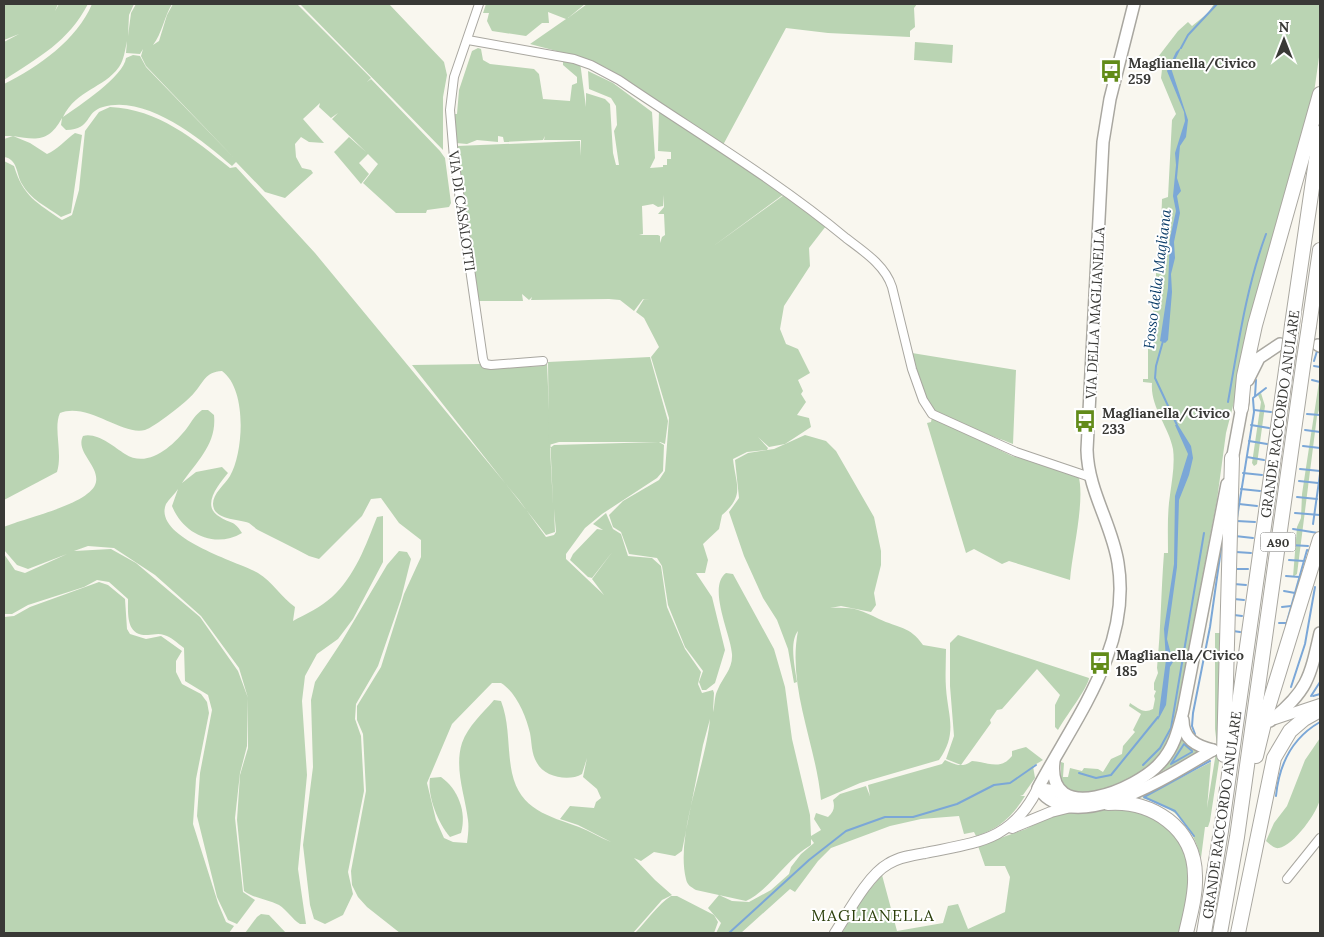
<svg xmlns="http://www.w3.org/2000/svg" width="1324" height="937" font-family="Lora,serif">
	<rect width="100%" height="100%" fill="#f9f7ef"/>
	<g fill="#bad4b3" fill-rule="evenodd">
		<path d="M4 4H58L55 11 59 4H88C68 42 39 57 4 80V42L19 34 4 40Z"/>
		<path d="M92 4H134L129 15 128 36 131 13 136 4H172C164 17 162 34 153 45L159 41 167 15 173 4H297L371 78 367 82 371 79 440 151 445 158 451 203 449 207 427 210 426 213H396L363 183 378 164 368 154 359 163 369 174 361 184 334 152 349 137 366 152 332 119 338 113 331 118 319 107 320 103 303 119 324 143 309 142 301 137 295 144 296 157 302 168 311 170 313 173 285 198 265 192 236 162 232 166C201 139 146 94 103 107 84 112 93 129 66 130L61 125 62 118C49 142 37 140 13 136L30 143 47 154C57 150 65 140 75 133L82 135 71 213 61 217C47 207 30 199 22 184 16 174 18 159 4 157V139L13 136H4V84C38 67 77 40 92 4ZM127 41 126 53 140 54 143 49 141 56 146 66 236 160 146 67 140 56 133 55 126 58C124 76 79 106 63 117 77 89 103 89 119 67 124 60 125 50 127 41Z"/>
		<path d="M300 4H389L444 62 447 75 443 97V150Z"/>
		<path d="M486 4H585L568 18 587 4H917L914 8 915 27 910 31V37L828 33 786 28 723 145 607 68 587 59 530 44 566 19 548 12 549 23H542L526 36 492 31 487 21 489 13H483Z"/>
		<path d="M1214 4H1320V50L1314 93 1226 433 1217 500 1174 726C1170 737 1165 752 1156 760 1136 777 1098 797 1071 792L1061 782V762L1064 763 1063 777H1068L1070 768 1082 771 1084 768 1098 769 1103 772 1111 759 1122 754 1123 746 1135 732 1133 730 1141 714 1129 706 1130 703C1138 708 1143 714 1153 709L1155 699 1154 696 1156 691 1154 690V683L1158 673 1157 668C1161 627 1161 591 1164 553H1168C1168 534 1167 514 1170 495 1172 480 1175 464 1173 449 1169 427 1150 407 1152 383L1143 382V379H1148V343H1151L1157 261H1160V257L1162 199 1168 197 1172 120 1176 114 1161 78 1163 61 1158 57 1178 31 1188 22 1192 26 1208 13Z"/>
		<path d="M915 42 953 45 952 63 914 60Z"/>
		<path d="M478 48 481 49 483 60 490 64 534 69 539 74 543 99 570 101 572 85 577 83V77L563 65V57L580 62 586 107V93L605 99 610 104 613 153 616 165H619L614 131 617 125 616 106 611 98 589 89 588 71 613 83 652 112 655 158 650 168 663 167V165H667V159H671V152L658 151 659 110 784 194 712 247 784 195 826 226 809 248 810 266 784 306 780 329 786 344 798 349 810 373 798 380 803 391 801 394 806 402 797 415 809 418 811 427 785 444 769 447 758 437 768 448 767 450 747 452 733 459C736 486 745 495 722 515L719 529 703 544 708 560 705 573H696L712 597 725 650 715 683 706 690H702L699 682 703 671 685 647 668 605 662 566 657 558 629 554 621 532 613 527 609 515 623 501 659 480 665 471 669 418 651 357 659 347 644 318 636 312 644 299 651 300 643 299 634 311 620 300 609 299 531 300 532 297 529 300 522 294 523 301H479L477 295 457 146 580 141 581 156V140H544L545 136 543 140 504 142 503 137 498 136V142L477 140 467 144 456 143 454 114H457L459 90 472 51ZM663 195 664 207 658 214H664L665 235 662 237 660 243V236L658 235H639L643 234 642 206 653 204 658 207 663 206Z"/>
		<path d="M110 107C158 109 194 139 230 168L236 167 315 253 519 500 546 537 554 535 556 532 554 509 555 532 546 535 412 365 480 364 483 368 543 366 547 363 553 505 550 448 554 445 659 442 664 445 663 471 657 478 602 514 585 528 566 554V559L604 595 592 579 613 551 592 578 588 577 570 560 573 554 597 529 603 530 593 524 606 513 613 529 621 534 628 556 652 558 661 566 667 607 685 649 701 672 698 684 702 693 713 690 714 693 713 712C715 705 714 696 718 689 723 677 733 669 732 654 731 635 707 587 726 573L733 574 774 649 785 687 792 739 810 815 811 836 821 830 814 819 816 813 828 817C834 812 835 807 833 800L840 794 866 786 870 796 868 785 942 764 945 760C956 765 962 768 972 761 988 762 1000 771 1012 756V751L1026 747 1043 760 1033 766 1035 778 1023 795 1020 796H1025C1013 816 999 829 976 836L974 832 964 834 959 816 921 819 890 826 831 848 818 861 795 892 790 889 741 933H716L721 923 708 908 719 895 732 901 749 902 771 890 789 874 791 867 801 854 814 843 811 839V845C786 859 772 888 746 901L696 890C691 887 687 885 686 879 675 835 706 765 710 719L703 745 682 851 675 856 654 852 641 861 634 858 655 880 672 895 662 900 633 933H400L367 907 358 897 352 885 351 871 366 791 363 734 357 720V706L381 667 404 594 421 557V540L399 523 381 498 371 499 362 516 319 559 309 556C293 547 275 539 258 530 255 528 252 525 249 523 239 519 219 520 214 509 209 496 224 486 230 476 244 451 247 389 222 371 205 372 204 382 194 393 188 401 153 428 145 430 122 436 88 402 60 413 53 428 63 453 57 472L4 500V161L14 166C23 196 37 203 62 220L72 215 79 190 85 131 99 112ZM492 683H501C516 692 526 716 530 733 532 743 531 753 537 763 544 777 569 782 582 774L587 758 583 777 597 789 601 798 596 802 594 808 570 806 560 819 578 825 611 842C600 838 590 831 579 827 549 816 520 810 512 773 507 749 510 724 501 701L494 700C483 713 468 726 462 743 454 768 465 795 468 820 469 827 468 836 467 843L453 842 444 838 436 820 427 783 452 724Z"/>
		<path d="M912 353 1016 370 1013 444C994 436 940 419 929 405 921 394 916 366 912 353Z"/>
		<path d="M650 357 668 421 665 444 660 442H559L549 445 548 362Z"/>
		<path d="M1320 375V407L1317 416 1297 574 1293 577 1297 527 1301 518 1302 494Z"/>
		<path d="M1261 393 1265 406 1257 464 1254 466 1252 463 1261 402 1258 395Z"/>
		<path d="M202 410H208L214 415C217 444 197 461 182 483L196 472 222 467 228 473C219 484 200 506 220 517 231 524 234 520 242 533 215 549 183 534 172 506L178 489C175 494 169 499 166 504 152 538 239 562 258 573 272 581 282 598 295 607L293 621C306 614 321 607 332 597 355 576 366 545 377 517L383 516V562L353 619 338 639 317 654 305 676 302 701 307 775 298 869 306 924H300C292 919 287 910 279 905 267 899 255 899 244 891L237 820 240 775 248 748V698L247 746 240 773 235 818 243 892 255 900 237 924 228 920 217 897 197 816 200 773 212 710 208 695 185 681 184 648C177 643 172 637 164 635 158 633 153 635 148 635 126 636 128 615 128 599L109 582 97 580 84 587 28 605 12 614H4V554L15 570 25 573 67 554 28 569 17 565 4 550V527C24 518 92 504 96 482 99 465 75 452 83 436 97 432 114 447 125 454 148 469 173 446 187 428 192 421 195 415 202 410ZM88 546 114 548 155 575 201 616 239 668 248 698 238 671 200 617 136 563 111 549 74 551Z"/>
		<path d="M932 417 1012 456 1078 474C1086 499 1072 552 1070 580L1009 561 1002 564 974 549 966 553 927 423 931 422Z"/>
		<path d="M805 435 826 441 836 451 874 517 881 551V565L874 593 876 605 871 612 841 606 830 608C854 607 859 609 879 619 898 628 910 626 923 645L946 649C946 662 945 675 946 688 948 717 958 733 939 760L860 783 821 800C816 744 787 687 798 631 789 642 795 668 797 682L794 683 788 649 777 620 763 598 744 556 729 512 739 498 735 460 748 453 774 449Z"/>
		<path d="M399 551 407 552 411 559 401 599 378 666 356 704 355 719 361 736 364 791 348 872 353 894 343 915 325 924 314 919 310 905 303 845 313 767 311 700 315 682 342 641 387 565Z"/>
		<path d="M99 582 108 585 125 599 127 629 130 634 146 639 161 636 182 651 176 661V672L182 684 201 694 207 702 209 713 196 779 193 824 218 903 226 922 234 926 229 933H4V617L14 616 30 607Z"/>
		<path d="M1215 633H1220V649L1219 762 1210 821 1208 827H1205L1201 858C1191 823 1178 808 1142 798L1211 762 1207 808 1217 746 1215 729Z"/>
		<path d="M958 635 1089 678C1089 686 1064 719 1058 730L1055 727V705L1060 695 1037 669 1002 709 997 710 990 720 991 723 961 765 946 759 954 736 950 686V643Z"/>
		<path d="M1182 737 1201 751 1155 775 1171 758Z"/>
		<path d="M1320 738C1320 758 1322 778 1320 798 1319 811 1293 846 1279 848 1274 849 1270 844 1266 841L1274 823 1287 806 1305 760Z"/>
		<path d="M441 777C458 789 467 812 461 833L450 837C438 823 427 796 430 778Z"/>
		<path d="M1134 807C1146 814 1168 824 1177 833 1200 857 1186 905 1180 933H842L862 899 882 875 897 931 943 923 948 906 958 904 968 929 1005 912 1010 877 1005 866H985L978 846 1026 829 1049 817 1069 812Z"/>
		<path d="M671 896H677L714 915 718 922 714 933H635C646 922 659 903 671 896Z"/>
		<path d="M261 914 269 915 286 933H245L257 917Z"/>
	</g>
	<g fill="#7ba7d7">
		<path d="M1182 46 1171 68 1188 120 1186 137 1180 146 1177 178 1181 191 1177 196 1180 213 1174 242 1175 258 1171 274 1172 292 1168 340 1165 343 1160 341 1168 288 1170 238 1176 211 1173 196 1176 165 1175 153 1185 121 1184 112 1167 71 1176 52Z"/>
		<path d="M1175 425H1178L1191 446 1193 458 1189 475 1179 500 1177 567 1167 639 1173 662 1170 667 1166 705 1158 720 1166 660 1164 629 1174 564 1175 496 1188 454Z"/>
	</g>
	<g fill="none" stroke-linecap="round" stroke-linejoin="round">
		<g stroke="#7ba7d7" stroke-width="2">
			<path d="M1181 48 1188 35 1217 4"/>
			<path d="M1320 326V340"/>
			<path d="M1163 341 1156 366 1155 378 1177 425"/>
			<path d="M1314 361 1317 351 1320 353"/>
			<path d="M1314 366 1320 367"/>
			<path d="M1312 380 1320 382"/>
			<path d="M1255 396 1256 380"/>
			<path d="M1253 398 1266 388"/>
			<path d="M1228 402C1238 346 1246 288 1266 234"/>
			<path d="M1254 410 1271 412"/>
			<path d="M1307 414 1320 415"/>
			<path d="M1251 425 1269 428"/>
			<path d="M1305 430 1320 432"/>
			<path d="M1249 441 1267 444"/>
			<path d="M1303 446 1320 448"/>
			<path d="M1247 457 1264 460"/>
			<path d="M1300 469 1320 471"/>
			<path d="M1243 473 1262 475"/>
			<path d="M1299 481 1318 483"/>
			<path d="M1241 489 1260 491"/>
			<path d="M1297 497 1317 499"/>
			<path d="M1239 504 1257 506"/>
			<path d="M1295 513 1320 515"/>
			<path d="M1237 518 1254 412 1253 399"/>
			<path d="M1237 521 1255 522"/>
			<path d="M1313 524 1320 474"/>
			<path d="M1293 529 1318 533"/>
			<path d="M1235 536 1253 538"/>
			<path d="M1290 545 1308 546"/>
			<path d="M1236 552 1251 553"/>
			<path d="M1289 560 1304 561"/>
			<path d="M1235 569H1248"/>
			<path d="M1286 576 1299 577"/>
			<path d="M1234 584 1246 585"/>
			<path d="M1284 591 1295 593"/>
			<path d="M1234 599 1244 600"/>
			<path d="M1282 607 1291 606"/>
			<path d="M1234 615 1242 616"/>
			<path d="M1279 623H1287"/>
			<path d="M1286 625 1307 550 1312 552"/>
			<path d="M1233 631 1240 632"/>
			<path d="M1291 687 1305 644 1315 587"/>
			<path d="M1311 696 1320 682"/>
			<path d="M1313 696 1320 694"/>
			<path d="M1195 734 1192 726 1193 713 1210 627 1222 542"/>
			<path d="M1192 752 1171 764 1184 744 1192 751"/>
			<path d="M1143 765 1160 748 1171 728 1204 533"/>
			<path d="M1079 773 1096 778 1111 775 1158 717"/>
			<path d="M1276 796C1279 765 1292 738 1320 722"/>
			<path d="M1194 836 1175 811 1144 797 1210 761"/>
			<path d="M729 933 809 860 846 831 885 817H913L957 804 994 785 1010 783 1036 765"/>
		</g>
		<defs>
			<g id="minor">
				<path d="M479 4 454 77 450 110 454 158 483 359 485 364 491 365 543 361"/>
				<path d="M468 40 574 59 591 65 619 80C695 132 775 179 846 238 863 251 885 265 892 287L912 369 923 400 932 414 1016 452 1090 477"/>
				<path d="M1287 879 1320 838"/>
			</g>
			<g id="tertiary">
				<path d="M1275 719 1320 704"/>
				<path d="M1012 828 1051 812 1071 807"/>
				<path d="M835 933C848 913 868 875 888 864 899 857 913 855 925 853 978 842 1012 841 1038 788L1052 790 1067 797"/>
			</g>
			<g id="secondary">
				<path d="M1134 4 1110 99 1103 142 1087 450C1088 491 1112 524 1118 563 1132 647 1075 718 1038 788 1075 840 1174 772 1213 750"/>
				<path d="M1318 345 1320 346"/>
				<path d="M1248 380 1259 358 1280 344"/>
				<path d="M1231 466 1243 401"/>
				<path d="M1183 720C1183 739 1196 746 1213 750"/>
				<path d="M1270 721C1307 692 1310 678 1320 633"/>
				<path d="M1054 761C1046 828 1138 789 1160 763 1174 748 1178 731 1183 711L1227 484"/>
			</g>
			<g id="motorway">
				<path d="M1292 325 1320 133"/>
				<path d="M1309 326 1320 250"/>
				<path d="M1241 408 1244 376 1255 325 1320 94"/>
				<path d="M1224 755 1232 458"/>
				<path d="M1256 756 1267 711 1320 539"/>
				<path d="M1108 803C1152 800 1195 828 1195 876 1196 895 1190 915 1186 933"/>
				<path d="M1204 933 1221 831 1288 356"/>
				<path d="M1220 933 1237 837 1304 359"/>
				<path d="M1238 933 1274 758 1290 731 1304 719 1320 710"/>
			</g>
		</defs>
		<use href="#minor" stroke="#a9a7a0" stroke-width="10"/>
		<use href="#tertiary" stroke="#a9a7a0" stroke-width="12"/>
		<use href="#secondary" stroke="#a9a7a0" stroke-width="14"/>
		<use href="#motorway" stroke="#a9a7a0" stroke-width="16"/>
		<use href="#minor" stroke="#fff" stroke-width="8"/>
		<use href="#tertiary" stroke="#fff" stroke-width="10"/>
		<use href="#secondary" stroke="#fff" stroke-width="11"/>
		<use href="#motorway" stroke="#fff" stroke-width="14"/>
		<defs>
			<g id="motorway-bridge">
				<path d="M1288 356 1292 325"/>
				<path d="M1304 359 1309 326"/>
			</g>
		</defs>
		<use href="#motorway-bridge" stroke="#a9a7a0" stroke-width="16" stroke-linecap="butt"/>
		<use href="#motorway-bridge" stroke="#fff" stroke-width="14"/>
	</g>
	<defs>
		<symbol id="bus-bare" viewBox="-9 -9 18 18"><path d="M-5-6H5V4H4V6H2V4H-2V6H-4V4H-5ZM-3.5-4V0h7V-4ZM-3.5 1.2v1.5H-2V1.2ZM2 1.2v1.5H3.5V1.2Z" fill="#628b19" stroke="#fff" stroke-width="2.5" paint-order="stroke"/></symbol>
	</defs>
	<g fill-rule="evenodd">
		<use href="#bus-bare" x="1095" y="55" width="32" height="32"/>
		<use href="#bus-bare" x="1069" y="405" width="32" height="32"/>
		<use href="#bus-bare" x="1084" y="647" width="32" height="32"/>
	</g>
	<g text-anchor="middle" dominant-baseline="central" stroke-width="4" stroke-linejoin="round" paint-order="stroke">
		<rect fill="#fff" stroke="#747472" stroke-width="1" x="1260.5" y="532.5" width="35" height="19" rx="4"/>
		<g font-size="12" font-weight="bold" fill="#393936">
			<text x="1278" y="542">A90</text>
		</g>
		<g font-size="14" font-weight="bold" fill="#393936" stroke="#fff" text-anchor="start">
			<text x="1128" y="63">Maglianella/Civico<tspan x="1128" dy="16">259</tspan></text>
			<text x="1102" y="413">Maglianella/Civico<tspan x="1102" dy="16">233</tspan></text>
			<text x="1116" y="655">Maglianella/Civico<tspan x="1116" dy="16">185</tspan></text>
		</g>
		<g font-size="14" fill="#393936" stroke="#fff">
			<text transform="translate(462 211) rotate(82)">VIA DI CASALOTTI</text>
			<text transform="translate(1095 313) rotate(-87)">VIA DELLA MAGLIANELLA</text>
			<text transform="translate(1280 414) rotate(-82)">GRANDE RACCORDO ANULARE</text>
			<text transform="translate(1222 815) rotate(-82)">GRANDE RACCORDO ANULARE</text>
		</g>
		<g font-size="15" font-style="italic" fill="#0d3e6a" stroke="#fff">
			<text transform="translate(1157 279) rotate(-83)">Fosso della Magliana</text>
		</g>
		<g font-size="16" letter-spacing="1" fill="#2b3f0a" stroke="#fff">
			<text x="873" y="915">MAGLIANELLA</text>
		</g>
	</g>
	<rect width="1324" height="937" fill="none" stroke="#393936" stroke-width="10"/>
	<g transform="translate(1284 40)" stroke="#ffffff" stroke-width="4" paint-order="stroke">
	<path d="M0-4L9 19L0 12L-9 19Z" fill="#393936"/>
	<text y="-8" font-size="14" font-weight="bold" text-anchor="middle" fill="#393936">N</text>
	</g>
</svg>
